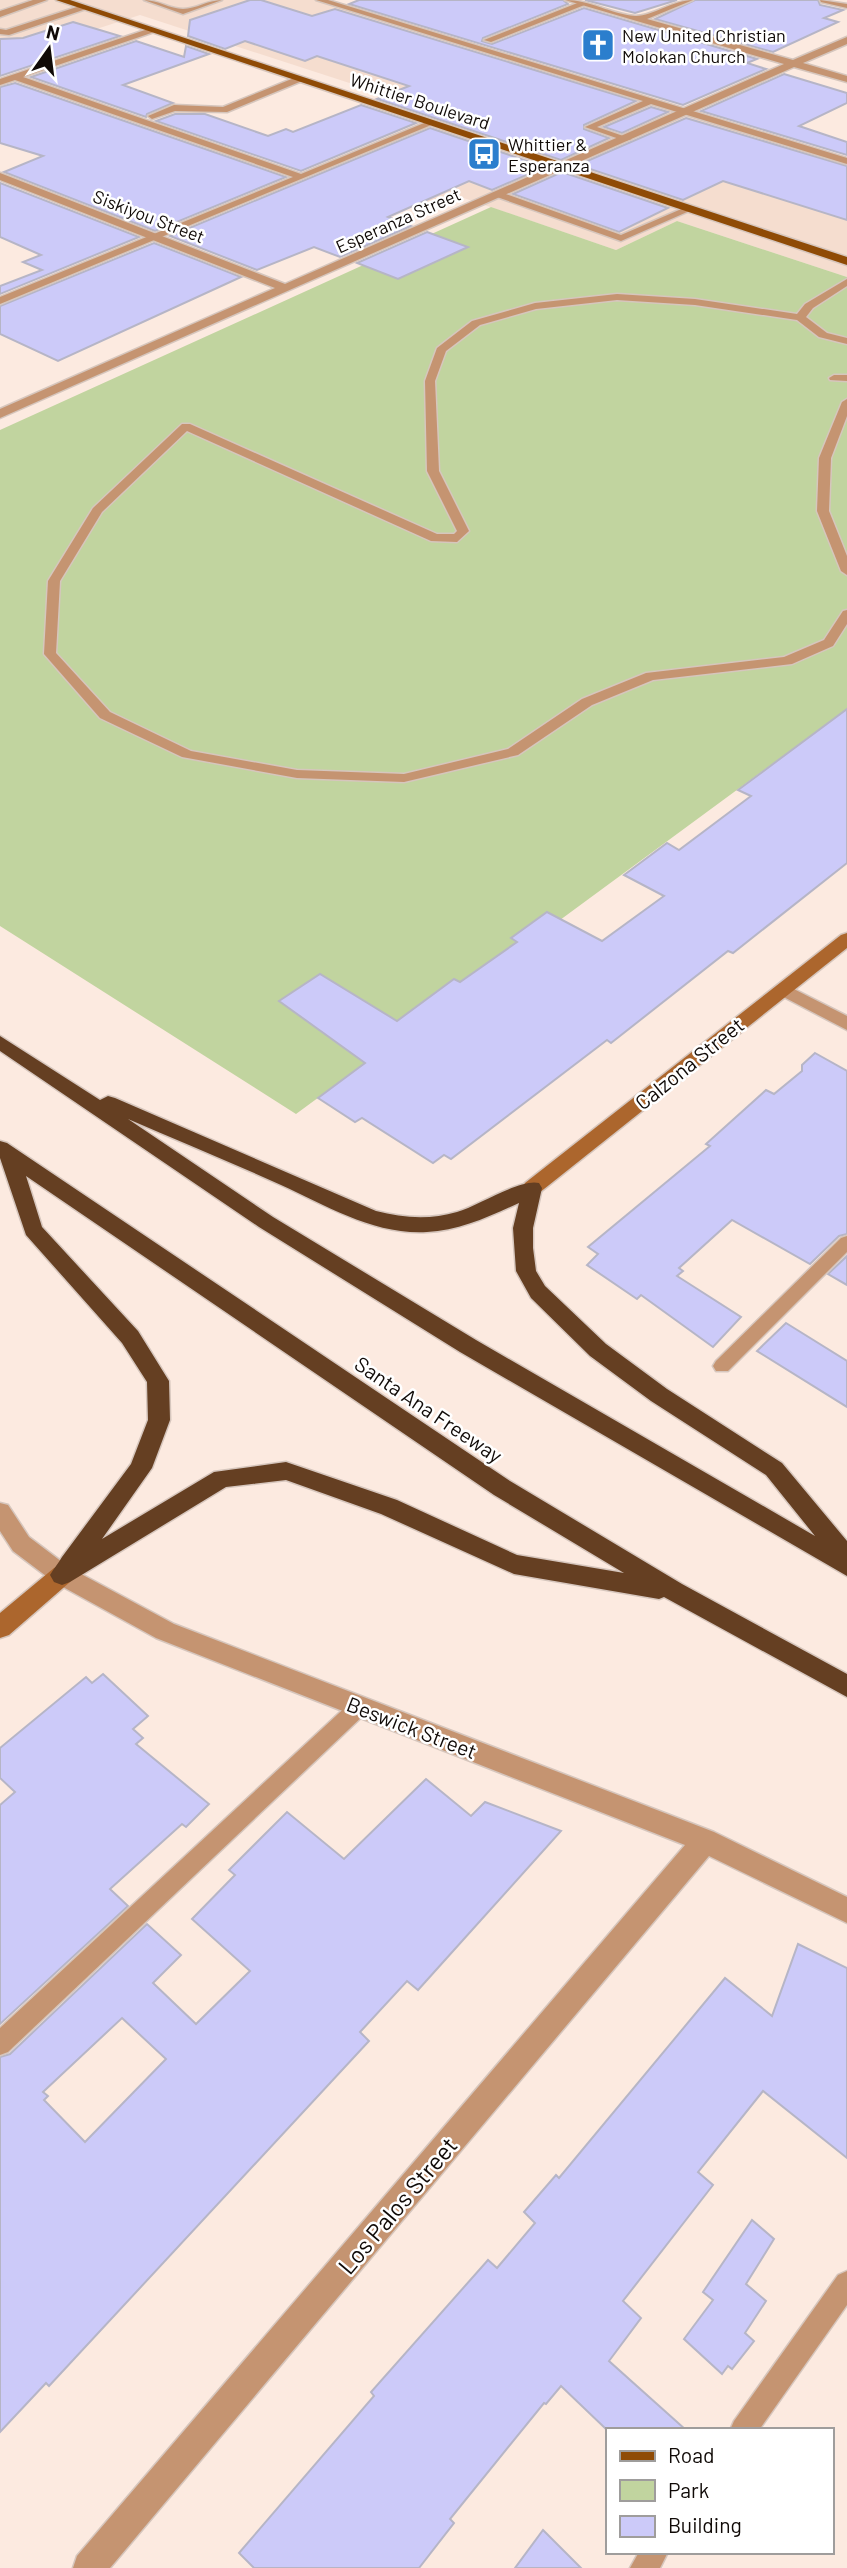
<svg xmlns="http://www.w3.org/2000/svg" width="847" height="2568" font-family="Barlow,sans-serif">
	<rect width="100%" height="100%" fill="#fceae0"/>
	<path fill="#f5ddcf" d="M0 0H321L847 164V277L677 221 616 250 455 195 424 208 324 171 451 116 140 15 6 58 0 56Z"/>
	<path fill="#c1d49f" d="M491 207 616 250 677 221 847 277V709L296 1114 0 926V430Z"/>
	<g fill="#cccaf9" stroke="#b6b5c6" stroke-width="2" fill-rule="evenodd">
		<path d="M250 0H261L312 16 335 9 636 101 584 125V129L609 138 561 160 377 99 409 86 317 56 305 61 245 41 225 49 188 36 190 20Z"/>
		<path d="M359 0H563L568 4 483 38 482 41 492 44 584 8 757 59 747 63 766 69 683 105 349 4Z"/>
		<path d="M585 0H677L635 13Z"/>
		<path d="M695 0H818L820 5 843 10 824 18 838 22 773 52 655 19Z"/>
		<path d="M73 22 120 36 0 76V39L23 38Z"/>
		<path d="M136 41 184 57 186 46 209 54 123 85 173 103 147 114 146 117 31 77Z"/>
		<path d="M784 74 847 93V103L799 126 847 142V155L701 111Z"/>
		<path d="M15 83 286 177 155 231 4 172 43 156 0 143V87Z"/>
		<path d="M361 105 416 123 301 171 156 121 175 114H205L268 136 286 129 293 132Z"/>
		<path d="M651 107 668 112 622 133 604 127Z"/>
		<path d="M686 118 847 166V220L723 181 683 200 578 165Z"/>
		<path d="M430 128 545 167 492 190 469 181 388 217 411 226 340 257 314 247 257 270 170 236Z"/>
		<path d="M562 172 668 208 619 232 513 194Z"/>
		<path d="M0 183 139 237 0 294V286L42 270 23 262 41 255 0 237Z"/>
		<path d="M427 232 468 247 398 279 357 263Z"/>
		<path d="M154 243 241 277 58 361 0 334V306Z"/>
		<path d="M847 709V863L733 953 728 951 611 1043 607 1040 451 1159 444 1155 433 1163 362 1118 355 1122 318 1098 365 1063 279 1001 320 974 397 1021 454 979 460 982 517 942 511 938 547 912 602 941 664 896 624 875 667 843 679 850 751 796 738 790Z"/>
		<path d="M815 1053 847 1071V1234L839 1236 810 1264 732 1220 679 1268 683 1271 677 1276 741 1317 713 1347 641 1295 637 1299 587 1265 598 1254 588 1247 710 1146 706 1144 766 1090 774 1094 802 1071V1065Z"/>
		<path d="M847 1256V1285L828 1274Z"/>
		<path d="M786 1323 847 1361V1407L757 1351Z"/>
		<path d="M103 1674 148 1716 133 1729 143 1738 136 1744 209 1804 186 1827 182 1824 110 1889 128 1906 0 2024V1805L15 1792 0 1778V1748L86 1677 92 1683Z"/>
		<path d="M426 1779 471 1816 485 1802 561 1831 418 1990 407 1981 360 2032 369 2041 49 2386 46 2383 0 2432V2057L10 2054 147 1924 181 1955 153 1983 196 2024 250 1971 192 1919 235 1875 229 1870 287 1812 344 1859ZM122 2018 166 2059 85 2142 44 2100 48 2096 43 2092Z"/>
		<path d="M798 1944 847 1968V2158L763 2091 698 2172 713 2185 623 2301 641 2318 609 2361 686 2430H607L561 2386 546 2404 544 2403 450 2519 454 2523 419 2568H254L239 2553 374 2396 371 2392 488 2260 497 2268 535 2223 524 2212 556 2175 559 2178 725 1978 772 2016Z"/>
		<path d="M752 2220 774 2239 746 2284 766 2301 745 2333 754 2341 732 2369 728 2366 722 2374 684 2339 713 2300 703 2292Z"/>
		<path d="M543 2530 581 2568H515Z"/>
	</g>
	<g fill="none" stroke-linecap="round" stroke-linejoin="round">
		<defs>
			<g id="lane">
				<path d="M144 0C158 0 170 9 183 9 196 9 208 0 222 0L183 14Z"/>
				<path d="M316 0H328L847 158V164L651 104 597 127 632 139 625 141 585 127 643 101Z"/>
				<path d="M820 0 847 4V8L821 2Z"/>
				<path d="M580 2 587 4 491 42 484 40Z"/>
				<path d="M83 5 86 9 9 35 0 34V29L6 30Z"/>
				<path d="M151 28 154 32 23 77 301 174 429 121 436 123 0 304V297L293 177 15 80 0 85V79Z"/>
				<path d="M299 76 302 81 227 112 175 111 152 119 148 116 174 105 223 107Z"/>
				<path d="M500 192 621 235 686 207 694 209 621 241 497 197 495 195Z"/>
				<path d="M847 279V286L813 308 806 317 827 333 847 338V344L819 337 797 320 695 305 617 300 536 309 480 325 446 351 435 381 439 471 469 531 457 542 431 541 187 431 102 512 60 581 56 653 110 712 191 751 297 770 404 774 508 749 582 699 646 673 784 657 824 640 843 611 847 610V624L833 646 792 664 653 680 592 705 518 755 404 782 297 778 182 757 100 718 44 654 48 581 93 508 182 424H190L437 534H454L457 531 427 471 425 381 437 348 472 321 535 303 617 294 695 299 797 314 805 304Z"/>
				<path d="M834 375H847V381L830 380 829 378Z"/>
				<path d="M847 399V416L831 458 829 511 847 556V575L841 571 817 511 819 458 842 402Z"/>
				<path d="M847 1236V1252L728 1371H716L713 1366 716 1361 841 1238Z"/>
				<path d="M359 1698 366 1701 369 1707 366 1713 8 2052 0 2055V2028L352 1701Z"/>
				<path d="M847 2271V2305L759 2430H730L734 2421 838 2275Z"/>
				<path d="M639 2552H668L660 2568H630Z"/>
			</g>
			<g id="street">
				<path d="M33 0H47L0 17V11Z"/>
				<path d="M565 0C590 0 611 14 635 16 651 17 673 0 693 0L647 19 793 60 847 37V44L803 63 847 76V82L794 67 0 418V409L275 288 0 180V173L285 284 784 64Z"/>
				<path d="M782 983 847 1016V1030L776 993 773 989Z"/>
				<path d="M0 1503 8 1505 29 1537 70 1568 174 1624 714 1832 847 1897V1923L709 1856 110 2568H73L77 2556 685 1845 156 1638 54 1582 13 1551 0 1531Z"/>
			</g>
			<g id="secondary">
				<path d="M847 933V948L539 1193H525L522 1188 525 1183 841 935Z"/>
				<path d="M62 1565 70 1568 74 1575 70 1582 9 1635 0 1638V1613L54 1568Z"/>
			</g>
			<path id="primary" d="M56 0H70L847 257V265Z"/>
			<g id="highway">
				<path d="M0 1036 100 1100 108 1096 115 1098 376 1211C403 1218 430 1220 457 1212 478 1206 521 1178 539 1183L542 1188 533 1228V1248L536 1271 545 1286 606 1344 667 1389 782 1463 847 1541V1576L460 1352 259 1227 0 1051ZM128 1119C179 1141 230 1162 281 1185 327 1206 374 1235 427 1232 459 1231 490 1216 519 1203L513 1228 516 1271 531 1298 590 1356 651 1401 766 1475 815 1536 476 1340 273 1217Z"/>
				<path d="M0 1141 7 1143 510 1481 682 1584 847 1674V1697L664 1597 659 1599 514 1574 381 1514 286 1480 226 1487 70 1582 62 1585 54 1582 50 1575C54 1568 58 1564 62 1557L131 1464 148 1420 147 1382 122 1343 26 1235 0 1158ZM26 1176 494 1495 624 1573 517 1555 397 1500 286 1462 214 1472 102 1539 152 1468 170 1420 169 1381 138 1331 42 1227Z"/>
			</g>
		</defs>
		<use href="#lane" stroke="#d6c6bd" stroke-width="3"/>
		<use href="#street" stroke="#d6c6bd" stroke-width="3"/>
		<use href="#secondary" stroke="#d6c6bd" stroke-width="3"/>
		<use href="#primary" stroke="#d6c6bd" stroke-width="3"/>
		<use href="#highway" stroke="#d6c6bd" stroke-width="3"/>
		<use href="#lane" fill="#c59471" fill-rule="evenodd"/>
		<use href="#street" fill="#c59471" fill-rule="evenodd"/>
		<use href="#secondary" fill="#ac662d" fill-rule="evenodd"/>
		<use href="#primary" fill="#8f4b06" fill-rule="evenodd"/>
		<use href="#highway" fill="#653f22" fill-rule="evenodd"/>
	</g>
	<defs>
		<symbol id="church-square" viewBox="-11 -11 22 22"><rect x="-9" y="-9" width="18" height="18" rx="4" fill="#2b7ecd" stroke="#fff"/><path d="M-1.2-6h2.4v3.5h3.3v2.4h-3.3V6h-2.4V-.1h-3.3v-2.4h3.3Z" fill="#fff"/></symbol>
		<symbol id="bus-square" viewBox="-11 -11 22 22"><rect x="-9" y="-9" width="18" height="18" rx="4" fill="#2b7ecd" stroke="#fff"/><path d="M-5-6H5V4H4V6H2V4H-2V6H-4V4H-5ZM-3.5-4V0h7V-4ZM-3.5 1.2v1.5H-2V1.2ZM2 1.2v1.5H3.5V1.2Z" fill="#fff"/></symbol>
	</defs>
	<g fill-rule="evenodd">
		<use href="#church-square" x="579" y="26" width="38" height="38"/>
		<use href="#bus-square" x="465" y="135" width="38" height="38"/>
	</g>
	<g text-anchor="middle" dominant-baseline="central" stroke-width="5" stroke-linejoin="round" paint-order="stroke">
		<g font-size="18" fill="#100a07" stroke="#fff" text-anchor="start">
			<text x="622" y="35">New United Christian<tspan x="622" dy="21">Molokan Church</tspan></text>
			<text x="508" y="144">Whittier &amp;<tspan x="508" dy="21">Esperanza</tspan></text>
		</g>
		<g font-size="18" fill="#100a07" stroke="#fff">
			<text transform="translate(420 101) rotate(18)">Whittier Boulevard</text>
			<text transform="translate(149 216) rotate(21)">Siskiyou Street</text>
			<text transform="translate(398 220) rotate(-24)">Esperanza Street</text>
		</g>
		<g font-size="21" fill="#100a07" stroke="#fff">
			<text transform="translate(689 1063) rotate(-39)">Calzona Street</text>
			<text transform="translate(429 1409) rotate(34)">Santa Ana Freeway</text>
			<text transform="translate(412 1727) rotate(21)">Beswick Street</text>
		</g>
		<g font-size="24" fill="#100a07" stroke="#fff">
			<text transform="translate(397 2205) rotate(-50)">Los Palos Street</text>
		</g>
	</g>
	<rect x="606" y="2428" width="228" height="126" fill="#ffffff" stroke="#9f9d9c" stroke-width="2"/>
	<rect x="620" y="2451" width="35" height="10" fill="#8f4b06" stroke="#9f9d9c" stroke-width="2"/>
	<text x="668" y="2463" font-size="21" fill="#100a07">Road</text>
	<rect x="620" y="2480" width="35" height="21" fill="#c1d49f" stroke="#9f9d9c" stroke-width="2"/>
	<text x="668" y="2498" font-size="21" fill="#100a07">Park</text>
	<rect x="620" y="2516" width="35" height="21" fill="#cccaf9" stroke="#9f9d9c" stroke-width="2"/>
	<text x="668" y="2533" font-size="21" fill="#100a07">Building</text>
	<g transform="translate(49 49) rotate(14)" stroke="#ffffff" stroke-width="5" paint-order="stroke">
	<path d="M0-5L12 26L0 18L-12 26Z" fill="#100a07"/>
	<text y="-10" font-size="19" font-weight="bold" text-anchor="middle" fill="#100a07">N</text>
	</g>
</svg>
